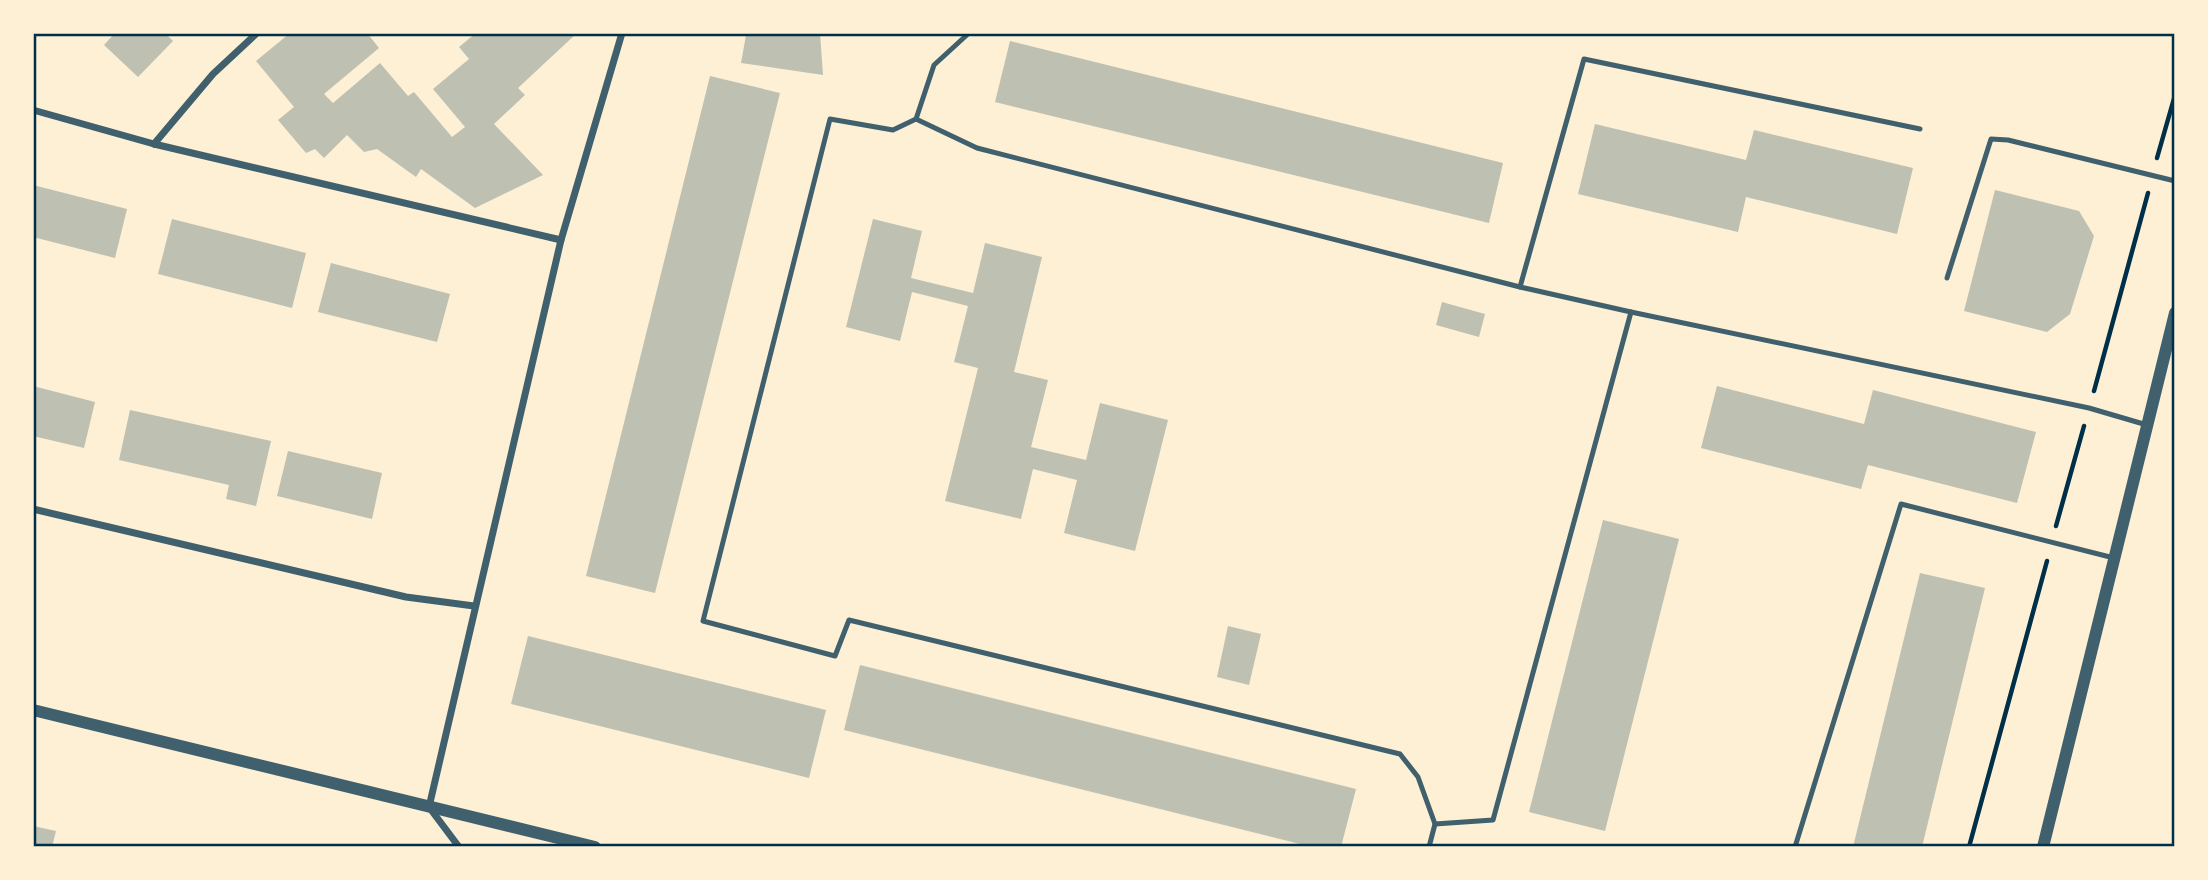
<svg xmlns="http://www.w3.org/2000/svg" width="2208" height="880" font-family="Lora,serif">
	<rect width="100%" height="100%" fill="#fdf0d5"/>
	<g fill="#bec0b2">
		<path d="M115 33H165L173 41 138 77 104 45Z"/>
		<path d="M290 33H367L379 48 324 94 333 103 380 63 408 96 414 92 452 137 465 127 433 89 469 59 459 47 476 33H577L518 88 525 95 494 124 543 175 475 208 421 169 416 177 377 149 364 152 347 135 324 158 315 149 306 153 278 120 294 107 256 61Z"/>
		<path d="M741 33H820L823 75 741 63 746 35Z"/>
		<path d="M1010 41 1503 163 1489 223 995 102Z"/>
		<path d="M710 76 780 93 655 593 586 576Z"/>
		<path d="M1595 124 1746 160 1754 130 1913 168 1897 234 1746 197 1738 232 1578 194Z"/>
		<path d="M33 185 127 209 115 258 33 237Z"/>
		<path d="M1995 190 2079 211 2094 236 2070 314 2047 332 1964 311Z"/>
		<path d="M172 219 306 253 292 308 158 274Z"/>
		<path d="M873 219 922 231 911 278 973 293 985 243 1042 257 1014 372 1048 380 1031 447 1086 460 1100 403 1168 420 1135 551 1064 533 1077 480 1033 469 1021 519 945 501 978 368 954 362 968 306 912 292 900 341 846 327Z"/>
		<path d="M331 263 450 294 437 342 318 312Z"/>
		<path d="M1442 302 1485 314 1479 337 1436 325Z"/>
		<path d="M33 386 95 402 84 448 33 436Z"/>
		<path d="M1717 386 1864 424 1873 390 2036 432 2017 503 1868 465 1861 489 1701 448Z"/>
		<path d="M130 410 271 441 256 506 226 499 229 485 119 460Z"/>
		<path d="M288 451 382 473 372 519 277 496Z"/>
		<path d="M1603 520 1679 539 1605 831 1529 812Z"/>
		<path d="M1920 573 1985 588 1922 847H1853Z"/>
		<path d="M1228 626 1261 634 1249 685 1217 677Z"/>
		<path d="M528 636 826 710 809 778 511 704Z"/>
		<path d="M860 665 1356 789 1341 847H1312L844 730Z"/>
		<path d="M33 826 56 831 52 847H33Z"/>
	</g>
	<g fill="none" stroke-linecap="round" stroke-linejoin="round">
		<g stroke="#003049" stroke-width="4.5">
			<path d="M2157 158 2175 95"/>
			<path d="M2094 391 2148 193"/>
			<path d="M2056 526 2084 426"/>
			<path d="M1969 847 2047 561"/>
		</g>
		<g stroke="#3f606c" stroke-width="5">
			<path d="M969 33 934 65 916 119 893 130 830 119 703 621 835 656 849 620 1400 754 1418 777 1435 824 1429 847"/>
			<path d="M916 119 977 148 1520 287 1631 312 1493 820 1435 824"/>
			<path d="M1947 278 1991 139 2008 140 2175 181"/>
			<path d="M1520 287 1584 59 1920 129"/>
			<path d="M1631 312 2089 408 2147 425"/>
			<path d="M1795 847 1901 504 2114 558"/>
		</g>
		<g stroke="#3f606c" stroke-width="7">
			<path d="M33 110 154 144 561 240"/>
			<path d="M154 144 213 74 257 33"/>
			<path d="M33 509 406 597 474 606"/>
			<path d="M459 847 429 807 561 240 622 33"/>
		</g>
		<g stroke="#3f606c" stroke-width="12">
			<path d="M33 710 595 847"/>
			<path d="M2043 847 2175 313"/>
		</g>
	</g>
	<rect width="2208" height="880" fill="none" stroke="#fdf0d5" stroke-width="70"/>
	<rect x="35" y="35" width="2138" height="810" fill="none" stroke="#003049" stroke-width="2.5"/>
</svg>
